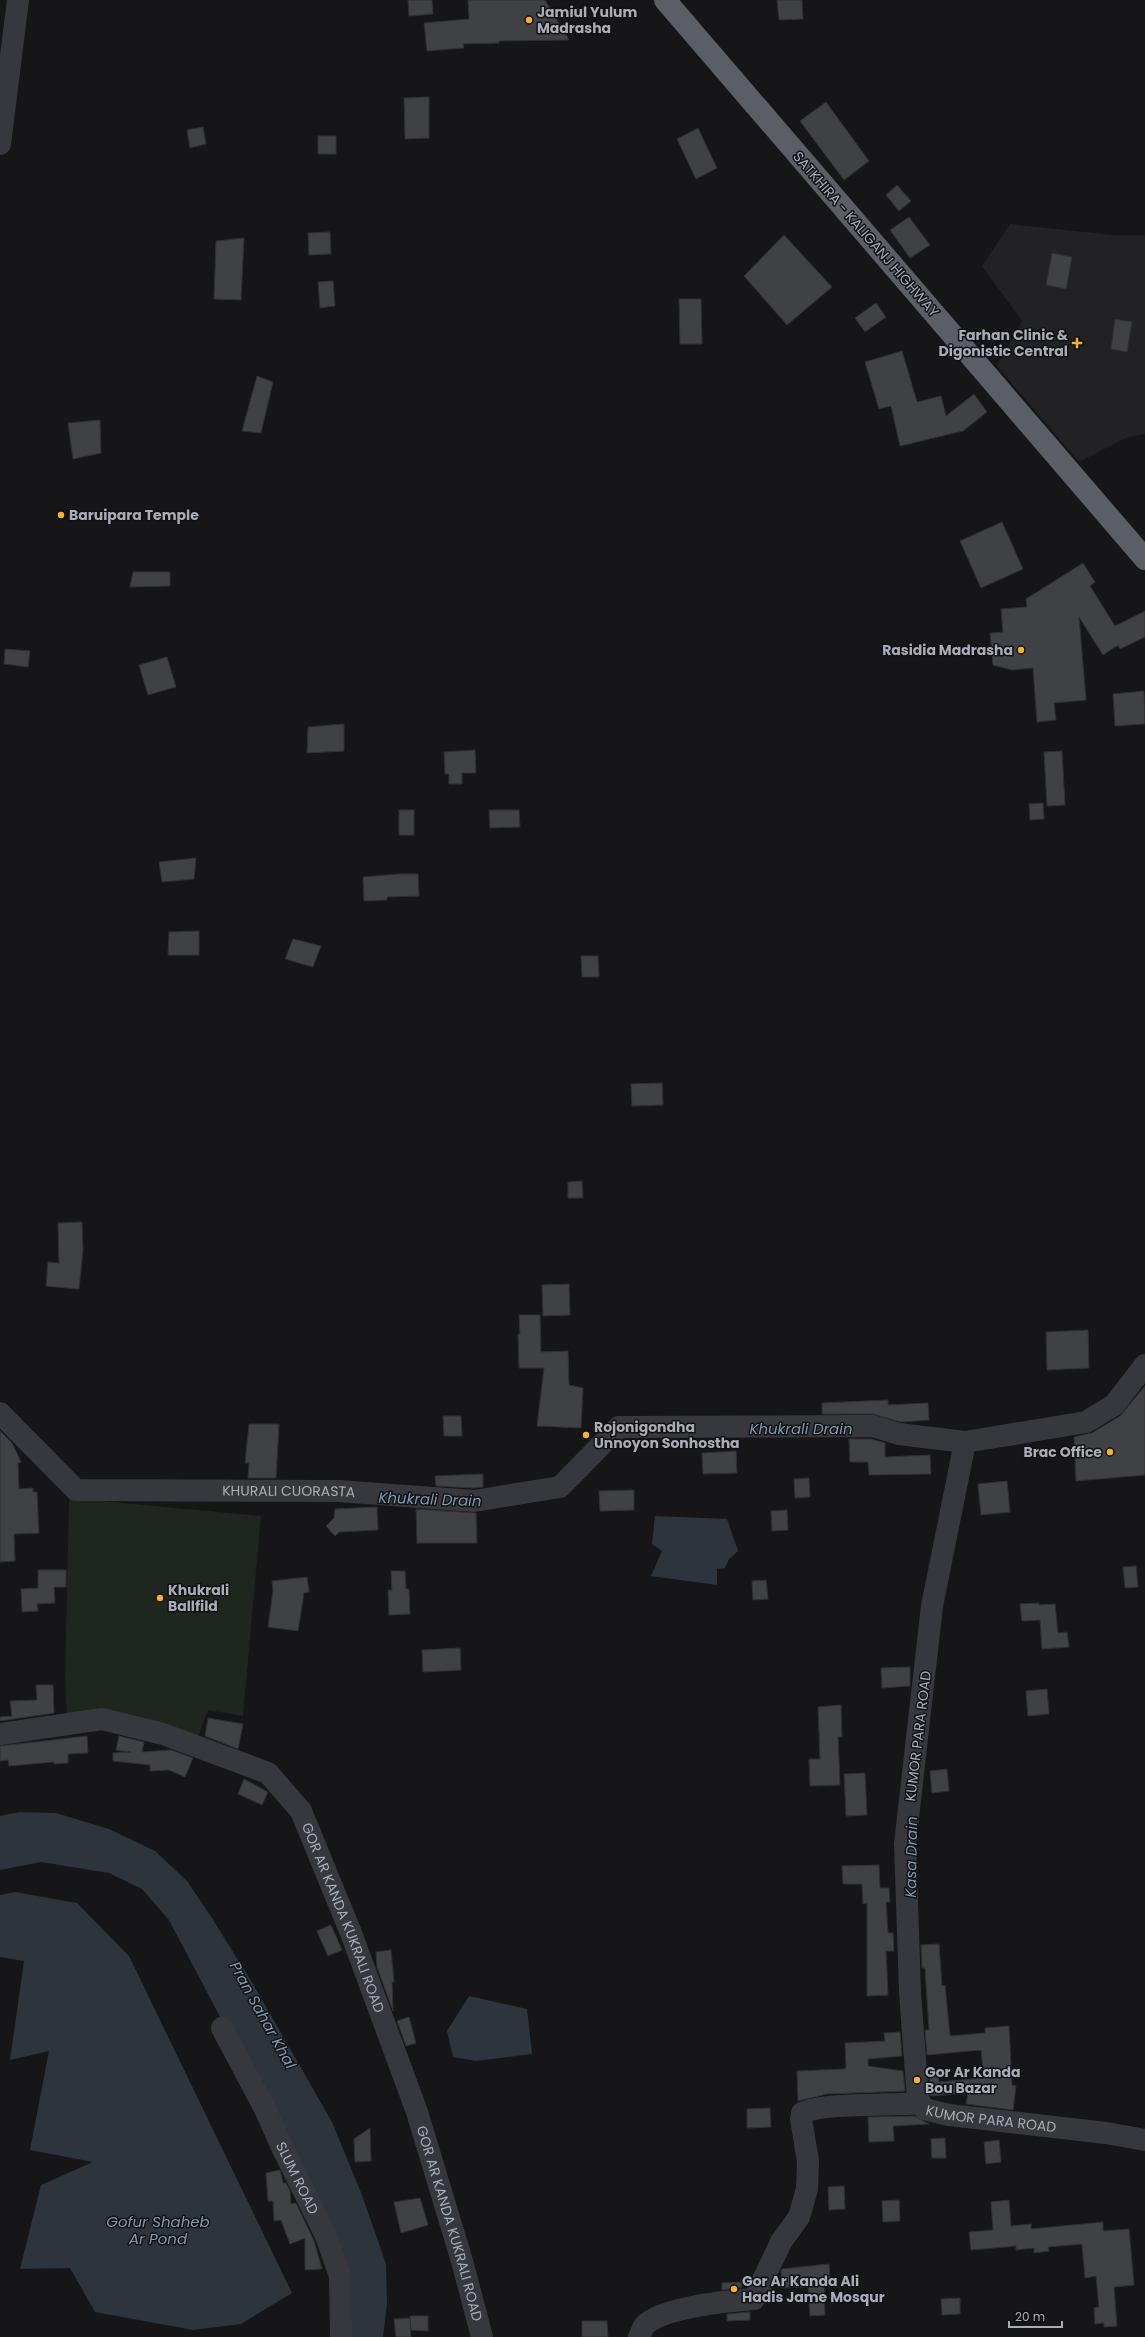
<svg xmlns="http://www.w3.org/2000/svg" width="1145" height="2337" font-family="Poppins,sans-serif">
	<rect width="100%" height="100%" fill="#161618"/>
	<path fill="#222225" d="M1010 224 1113 235H1145V434L1128 437 1079 462 997 366 1022 321 982 266Z"/>
	<path fill="#1e261f" d="M69 1498 261 1516 243 1716 208 1710 197 1739 67 1717 65 1679Z"/>
	<g fill="#2c353c">
		<path d="M655 1516 727 1519 738 1551 729 1559 725 1568 717 1569V1585L651 1576 662 1551 652 1544Z"/>
		<path d="M19 1812 56 1813 109 1829 155 1851 187 1881 210 1915 253 1984 332 2122 362 2195 386 2264 387 2304 383 2337H344L345 2318 285 2140 169 1920 142 1889 109 1873 41 1862 0 1870V1816Z"/>
		<path d="M15 1892 77 1903 129 1956 292 2293 241 2324 193 2330 95 2312 70 2268 20 2269 41 2185 93 2162 30 2150 49 2051 10 2060 24 1961 0 1957V1895Z"/>
		<path d="M469 1996 527 2009 532 2054 476 2061 453 2057 447 2031Z"/>
	</g>
	<g fill="#404145" stroke="#303034">
		<path d="M408 0H432L433 14 409 16Z"/>
		<path d="M468 0H545L569 40 499 41V43L463 44 464 48 427 51 424 23 469 19Z"/>
		<path d="M777 0H802L803 19 779 20Z"/>
		<path d="M429 97V138L405 139 404 98Z"/>
		<path d="M826 102 869 161 844 180 800 121Z"/>
		<path d="M203 127 206 144 190 148 187 130Z"/>
		<path d="M698 128 717 168 696 179 677 139Z"/>
		<rect x="318" y="136" width="18" height="18"/>
		<path d="M897 185 911 201 899 211 886 195Z"/>
		<path d="M909 217 930 245 910 258 890 230Z"/>
		<path d="M330 232 331 254 309 255 308 233Z"/>
		<path d="M784 235 832 287 787 325 744 276Z"/>
		<path d="M244 238 241 300 214 299 216 241Z"/>
		<path d="M1052 253 1072 257 1066 289 1046 285Z"/>
		<path d="M333 281 335 306 320 308 318 282Z"/>
		<path d="M679 299H701L702 344H680Z"/>
		<path d="M876 303 886 317 865 332 855 318Z"/>
		<path d="M1115 319 1132 322 1127 352 1111 349Z"/>
		<path d="M902 351 917 402 941 396 946 416 974 394 987 412 963 431 900 446 891 406 879 409 865 362Z"/>
		<path d="M257 376 273 382 261 433 242 431Z"/>
		<path d="M100 420 101 453 73 459 68 423Z"/>
		<path d="M1002 522 1023 569 981 588 960 541Z"/>
		<path d="M1083 563 1095 582 1090 586 1115 626 1145 611V637L1120 649 1118 645 1103 655 1079 617 1086 700 1054 703 1056 720 1037 722 1033 668 1012 670 993 665 990 633 1003 632 1001 609 1027 607 1026 599Z"/>
		<path d="M133 572H170V586L130 587Z"/>
		<path d="M5 649 30 651 28 667 4 664Z"/>
		<path d="M167 657 176 687 148 695 139 665Z"/>
		<path d="M1144 691 1145 724 1115 726 1113 694Z"/>
		<path d="M344 724V751L307 753 308 727Z"/>
		<path d="M475 750 476 773H462V784H449V774H445L444 752Z"/>
		<path d="M1062 751 1065 805 1047 806 1044 752Z"/>
		<path d="M1043 803 1044 819 1030 820 1029 804Z"/>
		<rect x="399" y="810" width="15" height="25"/>
		<path d="M489 810H519L520 827 490 828Z"/>
		<path d="M196 858 194 879 162 882 159 862Z"/>
		<path d="M399 874H418L419 896 387 897V900L364 901 363 877Z"/>
		<path d="M199 931V955H168L169 932Z"/>
		<path d="M293 939 321 946 313 967 285 959Z"/>
		<path d="M581 956H598L599 977H582Z"/>
		<path d="M662 1083 663 1105 632 1106 631 1084Z"/>
		<path d="M582 1181 583 1198H568V1182Z"/>
		<path d="M82 1222 83 1251 79 1289 46 1286 48 1262 59 1263 58 1223Z"/>
		<path d="M569 1284 570 1315 543 1316 542 1285Z"/>
		<path d="M519 1315H540L541 1352 568 1351 569 1385 583 1388 581 1428 537 1426 544 1368H519L518 1334H520Z"/>
		<path d="M1088 1330 1089 1368 1047 1370 1046 1332Z"/>
		<path d="M1145 1386V1475L1076 1481 1074 1437 1092 1433 1120 1416Z"/>
		<path d="M888 1400V1405L928 1403 929 1420 901 1422 873 1414H822V1403Z"/>
		<path d="M443 1416H461L462 1436H444Z"/>
		<path d="M249 1424H279L276 1478H248L249 1463H245Z"/>
		<path d="M0 1431 12 1443 21 1462 18 1463 19 1489 33 1488V1492H37L39 1533 14 1534 15 1561 0 1562Z"/>
		<path d="M849 1439H871L885 1443V1457L930 1455 931 1474 869 1475 868 1462H850Z"/>
		<path d="M736 1451 737 1473 703 1474 702 1453Z"/>
		<path d="M483 1474V1487L473 1488 436 1486 435 1476Z"/>
		<path d="M809 1478 810 1497 795 1498 794 1479Z"/>
		<path d="M1007 1481 1010 1512 981 1515 978 1484Z"/>
		<path d="M634 1490V1510L600 1511 599 1491Z"/>
		<path d="M377 1507 378 1530 339 1532 335 1536 326 1526 334 1518 335 1509Z"/>
		<path d="M416 1509 476 1513 477 1543H417Z"/>
		<path d="M787 1510 788 1530 772 1531 771 1511Z"/>
		<path d="M1136 1566 1138 1587 1125 1588 1123 1567Z"/>
		<path d="M38 1570H66V1587H54L55 1603 37 1604 38 1611 22 1612 21 1589 38 1588Z"/>
		<path d="M391 1571H405L406 1589H409L410 1614 389 1615 388 1590H392Z"/>
		<path d="M307 1577 309 1592 304 1593 298 1631 268 1627 273 1591 272 1581Z"/>
		<path d="M766 1580 768 1599 753 1600 752 1581Z"/>
		<path d="M1039 1603V1605L1055 1604 1058 1633 1067 1632 1069 1647 1042 1649 1040 1620 1022 1621 1020 1604Z"/>
		<path d="M460 1648 461 1670 423 1672 422 1650Z"/>
		<path d="M910 1667V1686L882 1688 881 1668Z"/>
		<path d="M36 1685H53L54 1713 0 1721V1717L12 1716 10 1701 37 1700Z"/>
		<path d="M1047 1689 1049 1714 1028 1716 1026 1691Z"/>
		<path d="M841 1705 842 1737H838L840 1785 810 1786 809 1759H820L818 1707Z"/>
		<path d="M208 1718 243 1724 238 1749 205 1736Z"/>
		<path d="M87 1736 88 1753 68 1754V1763L54 1764V1762L9 1766 8 1760 0 1761V1746Z"/>
		<path d="M119 1736 144 1742 142 1752 171 1750 193 1758 185 1777 169 1770 150 1771V1765L113 1761V1753L131 1752 116 1750Z"/>
		<path d="M947 1769 949 1791 932 1793 930 1771Z"/>
		<path d="M865 1773 867 1815 846 1816 844 1774Z"/>
		<path d="M244 1779 268 1792 262 1805 238 1794Z"/>
		<path d="M879 1865 880 1888H889L890 1902H886L888 1933H893L894 1951H886L888 1995 867 1996V1903L863 1904 862 1884H843L842 1866Z"/>
		<path d="M331 1925 342 1950 328 1956 317 1931Z"/>
		<path d="M939 1944 942 1986 945 1985 950 2036 985 2033V2028L1009 2026 1012 2085 1016 2086 1013 2110 966 2104 968 2093 930 2096 929 2074 938 2076 939 2082 984 2078 981 2050 927 2055 925 2030H929L925 1968H922L921 1945Z"/>
		<path d="M391 1950 394 1982H392L393 2011 377 1967 376 1952Z"/>
		<path d="M409 2017 416 2043 406 2046 397 2021Z"/>
		<path d="M900 2032 902 2056 868 2059V2066L903 2071 905 2091 827 2094 798 2101 797 2071 844 2069 846 2068 845 2043 885 2041 884 2033Z"/>
		<path d="M770 2108 771 2127 747 2128V2109Z"/>
		<path d="M914 2116 929 2124 893 2126 894 2141 869 2142 868 2117Z"/>
		<path d="M370 2128 371 2161 355 2162 354 2139Z"/>
		<path d="M945 2138 946 2158H932L931 2139Z"/>
		<path d="M999 2140 1001 2162 986 2164 984 2142Z"/>
		<path d="M280 2170 283 2183H286L290 2191 291 2204 296 2203 314 2241 322 2269 305 2270V2238L290 2244 281 2220 274 2221 273 2201H268L266 2173Z"/>
		<path d="M844 2186 845 2209 829 2210 828 2187Z"/>
		<path d="M420 2198 428 2225 401 2233 394 2202Z"/>
		<path d="M899 2200 900 2221 883 2222 882 2201Z"/>
		<path d="M1009 2200 1011 2226 1031 2224V2229L1103 2222V2231L1129 2229 1134 2285 1114 2287 1117 2326 1104 2327V2323L1095 2324 1094 2308 1099 2307 1096 2276 1085 2278 1082 2244 1048 2247 1049 2251 1034 2253V2248L1016 2250V2246L971 2250 969 2232 993 2230 991 2202Z"/>
		<path d="M829 2264 830 2280H824L825 2315 810 2316 808 2287 782 2288 781 2271 782 2269Z"/>
		<path d="M742 2282V2287L722 2290V2283Z"/>
		<path d="M960 2298V2314L942 2315 941 2299Z"/>
		<path d="M750 2312V2320L727 2321V2314Z"/>
		<path d="M410 2316H428V2331L411 2330Z"/>
		<path d="M410 2318 411 2337H396L394 2319Z"/>
		<path d="M582 2321H607L608 2337H582Z"/>
	</g>
	<g fill="none" stroke-linecap="round" stroke-linejoin="round">
		<g stroke="#37383d" stroke-width="22">
			<path d="M0 144 18 0"/>
			<path id="s1" d="M1145 1365 1114 1405 1086 1422 965 1442 932 1606 905 1844 910 1992 918 2100 924 2109 949 2115 1106 2133 1145 2140"/>
			<path id="s2" d="M0 1413 76 1490 338 1491 474 1501 560 1487 619 1427 873 1426 899 1434 965 1442"/>
			<path id="s3" d="M0 1734 102 1719 163 1734 268 1773 301 1811 351 1933 417 2112 462 2261 482 2337"/>
			<path id="s4" d="M222 2028 266 2111 281 2145 326 2236 340 2276 341 2337"/>
			<path d="M639 2337C641 2334 642 2329 644 2326 662 2307 728 2301 754 2299L781 2242 799 2217 807 2189 808 2161 801 2119 802 2113C825 2102 891 2106 920 2103"/>
		</g>
		<path stroke="#5b5e65" stroke-width="22" d="M665 0 1145 559"/>
	</g>
	<g fill="#f2b134" stroke="#111113" stroke-width="1.5">
		<circle cx="529" cy="20" r="4"/>
		<path d="M1075 337h4v4h4v4h-4v4h-4v-4h-4v-4h4z"/>
		<circle cx="61" cy="515" r="4"/>
		<circle cx="1021" cy="650" r="4"/>
		<circle cx="586" cy="1435" r="4"/>
		<circle cx="1110" cy="1452" r="4"/>
		<circle cx="160" cy="1598" r="4"/>
		<circle cx="917" cy="2080" r="4"/>
		<circle cx="734" cy="2289" r="4"/>
	</g>
	<g text-anchor="middle" dominant-baseline="central" stroke-width="3" stroke-linejoin="round" paint-order="stroke">
		<g font-size="14" font-weight="bold" fill="#a8adb8" stroke="#111113" text-anchor="start">
			<text x="537" y="12">Jamiul Yulum<tspan x="537" dy="16">Madrasha</tspan></text>
			<text x="1068" y="335" text-anchor="end">Farhan Clinic &amp;<tspan x="1068" dy="16">Digonistic Central</tspan></text>
			<text x="69" y="515">Baruipara Temple</text>
			<text x="1013" y="650" text-anchor="end">Rasidia Madrasha</text>
			<text x="594" y="1427">Rojonigondha<tspan x="594" dy="16">Unnoyon Sonhostha</tspan></text>
			<text x="1102" y="1452" text-anchor="end">Brac Office</text>
			<text x="168" y="1590">Khukrali<tspan x="168" dy="16">Ballfild</tspan></text>
			<text x="925" y="2072">Gor Ar Kanda<tspan x="925" dy="16">Bou Bazar</tspan></text>
			<text x="742" y="2281">Gor Ar Kanda Ali<tspan x="742" dy="16">Hadis Jame Mosqur</tspan></text>
		</g>
		<g font-size="14" fill="#a8adb8" stroke="#111113">
			<text transform="translate(866 234) rotate(49)">SATKHIRA - KALIGANJ HIGHWAY</text>
			<text stroke="none"><textPath href="#s2" startOffset="321">KHURALI CUORASTA</textPath></text>
			<text transform="translate(918 1736) rotate(-83)">KUMOR PARA ROAD</text>
			<text stroke="none"><textPath href="#s3" startOffset="443">GOR AR KANDA KUKRALI ROAD</textPath></text>
			<text stroke="none"><textPath href="#s1" startOffset="948">KUMOR PARA ROAD</textPath></text>
			<text stroke="none"><textPath href="#s4" startOffset="168">SLUM ROAD</textPath></text>
			<text stroke="none"><textPath href="#s3" startOffset="767">GOR AR KANDA KUKRALI ROAD</textPath></text>
		</g>
		<g font-size="15" font-style="italic" fill="#7f9bb3" stroke="#111113">
			<text x="801" y="1428">Khukrali Drain</text>
			<text transform="translate(430 1499) rotate(2)">Khukrali Drain</text>
			<text transform="translate(911 1857) rotate(-89)">Kasa Drain</text>
			<text transform="translate(263 2015) rotate(61)">Pran Sahar Khal</text>
			<text x="158" y="2221">Gofur Shaheb<tspan x="158" dy="17">Ar Pond</tspan></text>
		</g>
	</g>
	<path d="M1009 2321v6h53v-6" fill="none" stroke="#a8adb8" stroke-width="2"/>
	<text x="1015" y="2321" font-size="12" fill="#a8adb8" stroke="#111113" stroke-width="3" paint-order="stroke">20 m</text>
</svg>
